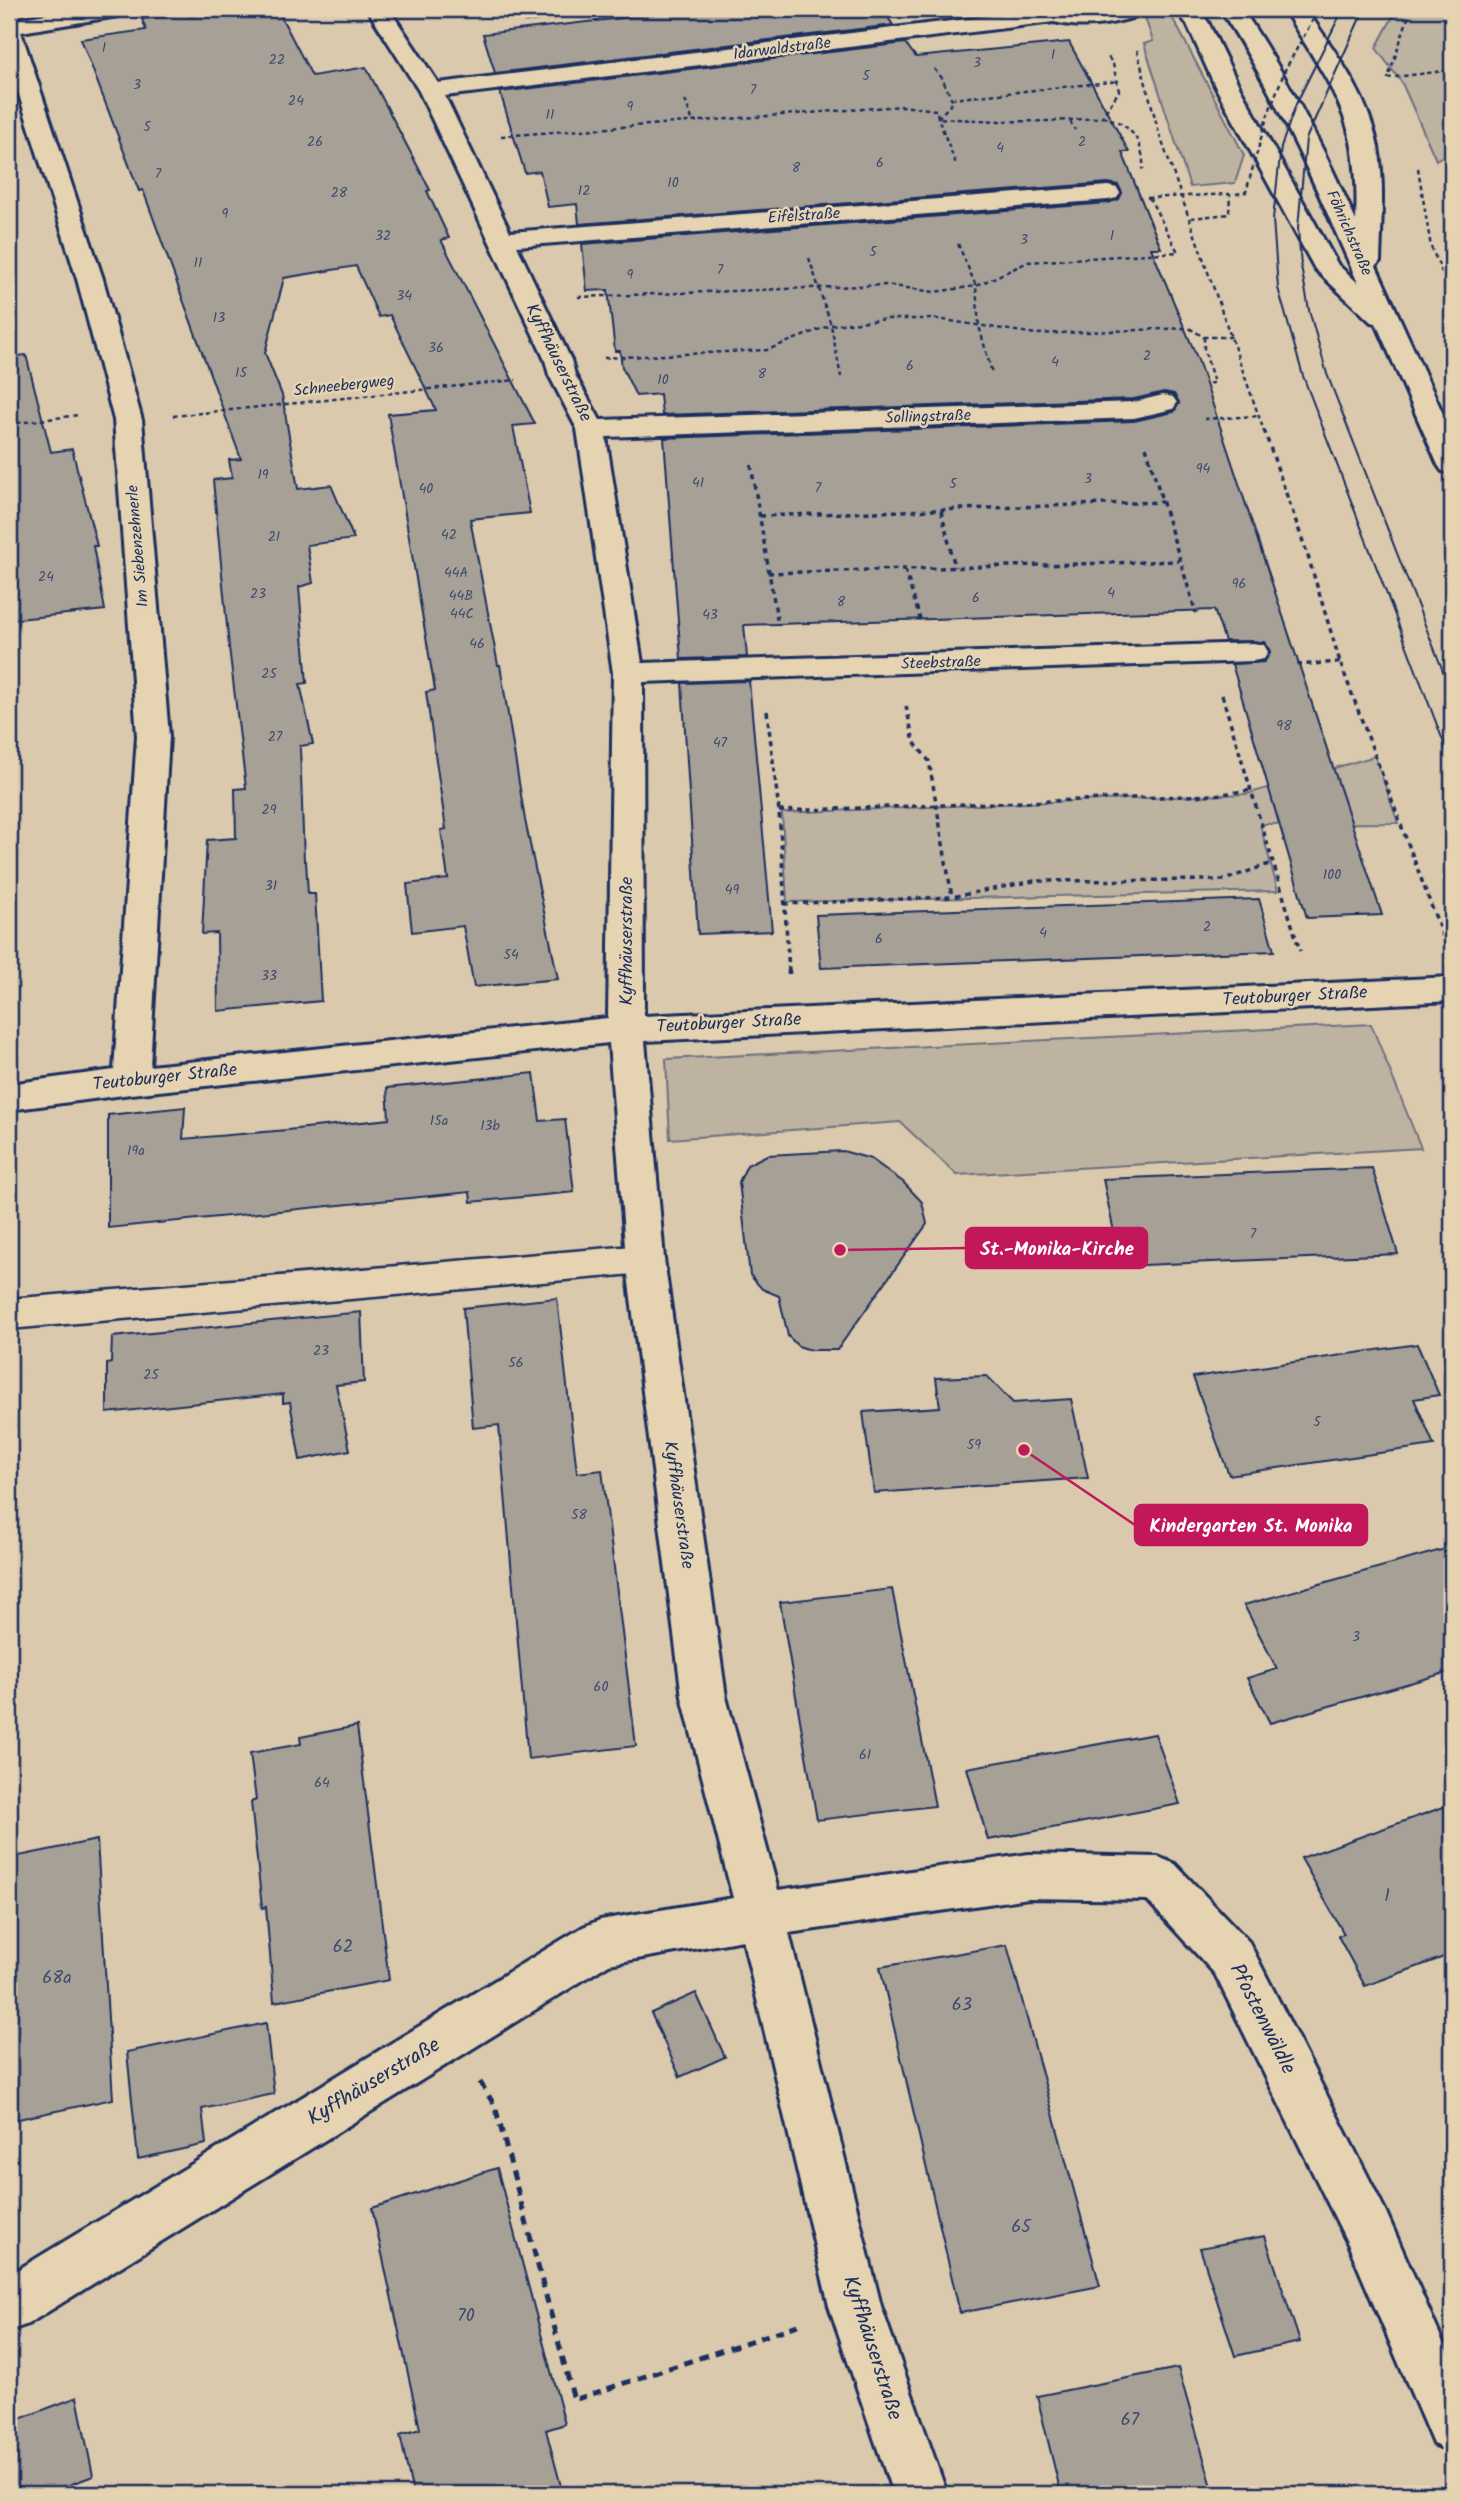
<svg xmlns="http://www.w3.org/2000/svg" width="1461" height="2503" font-family="Kalam,sans-serif">
	<rect width="100%" height="100%" fill="#dac9ac"/>
	<filter id="ink" filterUnits="userSpaceOnUse"><feTurbulence type="fractalNoise" baseFrequency=".0143" numOctaves="2"/><feDisplacementMap in="SourceGraphic" scale="14" xChannelSelector="R" yChannelSelector="G"/><feConvolveMatrix kernelMatrix="1 2 1 2 8 2 1 2 1" color-interpolation-filters="sRGB"/></filter>
	<g filter="url(#ink)">
		<g fill="#beb2a1" stroke="#6c7080" stroke-width="2">
			<path d="M519 9H630L525 22Z"/>
			<path d="M1142 9H1166L1176 24 1244 155 1235 183 1190 187 1144 44 1153 41Z"/>
			<path d="M1397 9H1452V150L1436 160 1402 83 1376 48Z"/>
			<path d="M1375 756 1398 823 1260 824 1278 891 787 902 782 813 1247 794Z"/>
			<path d="M1371 1024 1421 1148 957 1175 900 1122 670 1139 666 1059Z"/>
		</g>
		<g fill="#a7a097" stroke="#1b2f5e" stroke-width="2">
			<path d="M255 9H277L312 76 366 67 430 190 427 191 449 238 441 240 535 424 513 426 530 513 470 519 498 665H500L525 820 558 979 474 987 463 926 412 932 407 884 448 879 441 830 446 829 426 692 435 690 388 414 436 410 390 315 379 317 356 266 284 278 265 353 282 395 298 489 331 485 354 539 307 545 313 583 299 587 307 683 300 684 313 744 300 746 304 861H306L308 894H315L321 1001 218 1011 217 933 202 934 207 840 236 838 235 789 246 788 229 647 213 480 232 478 229 460 241 459 143 190 139 191 81 39 146 30 142 19 188 13 190 16 208 13 209 15Z"/>
			<path d="M700 9H882L893 25 495 73 483 34Z"/>
			<path d="M1069 42 1129 152H1122L1161 248H1151L1198 360 1382 915 1307 918 1232 664 1264 662 1270 651 1264 642 1225 641 1214 610 744 625 747 657 681 659 664 438 1134 421 1174 412 1179 402 1174 394 1164 392 1134 399 662 415 660 394 636 396 622 367 620 351H615L608 290 587 291 582 244 1108 203 1119 199 1122 192 1118 185 1108 183 579 224 577 204 548 207 540 171 525 173 500 92 905 43 916 57Z"/>
			<path d="M26 355 51 452 72 449 97 546H93L105 610 9 620V357Z"/>
			<path d="M749 681 772 931 698 934 682 683Z"/>
			<path d="M1259 899 1274 951 821 968 816 915Z"/>
			<path d="M534 1073 540 1121 565 1119 574 1192 471 1202 470 1192 108 1228V1115L185 1107 183 1139 287 1130 389 1119 387 1088Z"/>
			<path d="M843 1151 871 1159 903 1182 922 1202 927 1224 837 1350H811L798 1346 788 1336 779 1296 762 1289 750 1275 739 1182 747 1165 767 1155Z"/>
			<path d="M1372 1168 1398 1254 1121 1266 1103 1179Z"/>
			<path d="M557 1298 577 1473 602 1470 636 1746 528 1759 499 1425 473 1428 463 1308Z"/>
			<path d="M361 1312 364 1382 336 1385 350 1450 300 1460 290 1402 283 1403V1394L107 1413V1364L111 1363 112 1337Z"/>
			<path d="M1417 1344 1439 1395 1414 1399 1434 1445 1229 1475 1193 1377Z"/>
			<path d="M987 1376 1013 1403 1071 1399 1088 1478 874 1493 863 1412 940 1407 936 1378Z"/>
			<path d="M1452 1547V1671L1270 1723 1247 1678 1277 1669 1244 1605Z"/>
			<path d="M892 1589 935 1806 817 1820 780 1602Z"/>
			<path d="M357 1726 389 1980 274 2002 266 1907 262 1908 251 1802 256 1800 250 1753 301 1744 300 1737Z"/>
			<path d="M1155 1734 1180 1804 988 1840 967 1768Z"/>
			<path d="M1452 1804V1954L1365 1986 1338 1936 1344 1934 1301 1858Z"/>
			<path d="M97 1840 113 2099 9 2121V1858Z"/>
			<path d="M1007 1945 1100 2286 960 2313 880 1967Z"/>
			<path d="M696 1993 725 2057 680 2077 651 2013Z"/>
			<path d="M266 2023 274 2094 202 2109 206 2144 138 2159 127 2052Z"/>
			<path d="M497 2168 565 2424 546 2430 563 2494H413L400 2435 420 2429 372 2208Z"/>
			<path d="M1265 2236 1300 2342 1235 2356 1200 2248Z"/>
			<path d="M1178 2368 1214 2494H1061L1037 2396Z"/>
			<path d="M77 2397 93 2476 45 2494H9V2423Z"/>
		</g>
		<g fill="none" stroke-linecap="round" stroke-linejoin="round">
			<defs>
				<path id="service" d="M645 1245 658 1249 663 1259 658 1269 645 1273 9 1329V1299Z"/>
				<path id="minor" d="M79 9H129L126 14 118 16 21 32 103 279 142 420 169 736 150 1066 608 1018 613 673 577 429 549 375 545 360 419 91 367 9H389L438 83 1051 9 1082 13 1137 9 1135 17C1108 25 1082 29 1054 22L445 96 510 232 1108 186 1117 188 1120 193 1117 198 1108 200 517 246 571 360 575 375 600 420 1134 402 1163 395 1173 397 1177 403 1173 409 1134 418 606 437 642 663 1253 643 1264 645 1268 652 1264 659 1253 661 643 682 644 1016 1452 977V1001L645 1041 664 1259 726 1697 778 1890 1029 1854 1158 1857 1175 1864 1249 1942 1385 2210 1452 2363V2452L1433 2444 1349 2246 1215 1974 1147 1900 1029 1898 789 1933 881 2306 947 2494H893L829 2306 743 1940 609 1964 28 2324 9 2331V2275L583 1927 600 1920 733 1898 682 1697 626 1259 609 1043 131 1094 9 1110V1084L114 1070 137 736 114 420 77 279 9 63V20Z"/>
				<path id="primary" d="M1175 9H1198L1208 22 1239 86 1338 265 1358 283C1317 189 1277 95 1220 9H1242C1287 75 1323 147 1356 221 1361 118 1333 91 1284 9H1306C1335 52 1368 95 1378 147 1385 185 1381 223 1380 261L1376 266 1452 434V473L1442 471 1438 465 1376 323 1371 322 1315 269 1215 86 1187 24Z"/>
			</defs>
			<use href="#service" stroke="#1b2f5e" stroke-width="5"/>
			<use href="#minor" stroke="#1b2f5e" stroke-width="6"/>
			<use href="#primary" stroke="#1b2f5e" stroke-width="6"/>
			<g stroke="#1b2f5e" stroke-width="2.5" stroke-dasharray="4.5 3.5" stroke-linecap="butt">
				<path d="M1411 9 1388 78 1452 70"/>
				<path d="M1137 50 1159 133 1264 431"/>
				<path d="M934 69 942 78 953 102 938 118 956 164"/>
				<path d="M951 99 1119 81"/>
				<path d="M685 100 693 122"/>
				<path d="M1102 117C1129 121 1145 142 1143 170"/>
				<path d="M1070 121 1075 130"/>
				<path d="M501 136 902 106 937 110 938 118C993 121 1047 124 1102 117L1119 91 1113 64 1108 57"/>
				<path d="M1418 168 1431 247 1452 295"/>
				<path d="M1147 198 1230 194"/>
				<path d="M1191 218 1229 214 1230 194"/>
				<path d="M958 244 976 286 979 326 992 373"/>
				<path d="M809 258 831 325 841 377"/>
				<path d="M578 297 886 285 934 292 976 286 1028 262 1178 252 1150 199"/>
				<path d="M1204 337V348L1214 383 1205 384"/>
				<path d="M604 358 767 350 831 325 887 319H937L1036 334 1189 328 1204 337H1232"/>
				<path d="M173 416 516 380"/>
				<path d="M1204 419 1259 416"/>
				<path d="M9 424 79 415"/>
			</g>
			<g stroke="#1b2f5e" stroke-width="3.5" stroke-dasharray="5 4.5" stroke-linecap="butt">
				<path d="M1264 430 1307 553 1340 662 1446 945"/>
				<path d="M1146 447 1196 613"/>
				<path d="M751 465 778 625"/>
				<path d="M941 511 955 567"/>
				<path d="M760 516 1162 502"/>
				<path d="M905 570 921 622"/>
				<path d="M768 573 1179 561"/>
				<path d="M1297 665 1340 662"/>
				<path d="M1222 695 1300 951"/>
				<path d="M906 706 914 742 929 761 952 897"/>
				<path d="M767 711 779 811 789 972"/>
				<path d="M779 811 1214 795 1252 790"/>
				<path d="M784 904 952 897 1034 881 1224 880 1272 863"/>
			</g>
			<path stroke="#1b2f5e" stroke-width="4.5" stroke-dasharray="7 5" stroke-linecap="butt" d="M789 970V974"/>
			<path stroke="#1b2f5e" stroke-width="5" stroke-dasharray="9 7" stroke-linecap="butt" d="M480 2082 495 2106 574 2400 801 2324"/>
			<use href="#service" fill="#e6d3b1" fill-rule="evenodd"/>
			<use href="#minor" fill="#e6d3b1" fill-rule="evenodd"/>
			<use href="#primary" fill="#e6d3b1" fill-rule="evenodd"/>
			<g stroke="#1b2f5e" stroke-width="2">
				<path d="M1343 9 1296 104 1281 147 1273 219 1278 288 1303 376 1452 764"/>
				<path d="M1364 9 1306 139 1298 228 1301 266 1309 310 1327 374 1452 694"/>
			</g>
			<path stroke="#1b2f5e" stroke-width="2.5" stroke-dasharray="4.5 3.5" stroke-linecap="butt" d="M1236 194 1246 192 1267 117 1285 70 1319 9"/>
		</g>
	</g>
	<g text-anchor="middle" dominant-baseline="central" stroke-width="5" stroke-linejoin="round" paint-order="stroke">
		<g font-size="14" fill="#3e4b6c">
			<text x="104" y="48">1</text>
			<text x="1053" y="55">1</text>
			<text x="277" y="60">22</text>
			<text x="977" y="63">3</text>
			<text x="866" y="76">5</text>
			<text x="137" y="85">3</text>
			<text x="753" y="90">7</text>
			<text x="296" y="101">24</text>
			<text x="630" y="107">9</text>
			<text x="550" y="115">11</text>
			<text x="147" y="127">5</text>
			<text x="315" y="142">26</text>
			<text x="1082" y="142">2</text>
			<text x="1000" y="148">4</text>
			<text x="880" y="163">6</text>
			<text x="796" y="168">8</text>
			<text x="158" y="174">7</text>
			<text x="673" y="183">10</text>
			<text x="584" y="191">12</text>
			<text x="339" y="193">28</text>
			<text x="225" y="214">9</text>
			<text x="383" y="236">32</text>
			<text x="1112" y="236">1</text>
			<text x="1024" y="240">3</text>
			<text x="873" y="252">5</text>
			<text x="198" y="263">11</text>
			<text x="720" y="270">7</text>
			<text x="630" y="275">9</text>
			<text x="404" y="296">34</text>
			<text x="219" y="318">13</text>
			<text x="436" y="348">36</text>
			<text x="1147" y="356">2</text>
			<text x="1055" y="362">4</text>
			<text x="910" y="366">6</text>
			<text x="241" y="373">15</text>
			<text x="762" y="374">8</text>
			<text x="663" y="380">10</text>
			<text x="1203" y="469">94</text>
			<text x="263" y="475">19</text>
			<text x="1088" y="479">3</text>
			<text x="698" y="483">41</text>
			<text x="953" y="484">5</text>
			<text x="818" y="488">7</text>
			<text x="426" y="489">40</text>
			<text x="449" y="535">42</text>
			<text x="274" y="537">21</text>
			<text x="456" y="573">44A</text>
			<text x="46" y="577">24</text>
			<text x="1239" y="584">96</text>
			<text x="1111" y="593">4</text>
			<text x="258" y="594">23</text>
			<text x="461" y="596">44B</text>
			<text x="976" y="598">6</text>
			<text x="841" y="602">8</text>
			<text x="462" y="614">44C</text>
			<text x="710" y="615">43</text>
			<text x="477" y="644">46</text>
			<text x="269" y="674">25</text>
			<text x="1284" y="726">98</text>
			<text x="275" y="737">27</text>
			<text x="720" y="743">47</text>
			<text x="269" y="810">29</text>
			<text x="1332" y="875">100</text>
			<text x="271" y="886">31</text>
			<text x="732" y="890">49</text>
			<text x="1207" y="927">2</text>
			<text x="1043" y="933">4</text>
			<text x="879" y="939">6</text>
			<text x="511" y="955">54</text>
			<text x="269" y="976">33</text>
			<text x="439" y="1121">15a</text>
			<text x="490" y="1126">13b</text>
			<text x="136" y="1151">19a</text>
			<text x="1253" y="1234">7</text>
			<text x="321" y="1351">23</text>
			<text x="516" y="1363">56</text>
			<text x="151" y="1375">25</text>
			<text x="1317" y="1422">5</text>
			<text x="974" y="1445">59</text>
			<text x="579" y="1515">58</text>
			<text x="1356" y="1637">3</text>
			<text x="601" y="1687">60</text>
			<text x="865" y="1755">61</text>
			<text x="322" y="1783">64</text>
		</g>
		<g font-size="16" fill="#1b2f5e" stroke="#e6d3b1">
			<text transform="translate(782 49) rotate(-7)">Idarwaldstraße</text>
			<text transform="translate(804 216) rotate(-4)">Eifelstraße</text>
			<text transform="translate(1349 233) rotate(66)">Föhrichstraße</text>
			<text transform="translate(344 386) rotate(-6)">Schneebergweg</text>
			<text transform="translate(928 417) rotate(-2)">Sollingstraße</text>
			<text transform="translate(138 546) rotate(-95)">Im Siebenzehnerle</text>
			<text transform="translate(941 663) rotate(-2)">Steebstraße</text>
		</g>
		<g font-size="18" fill="#1b2f5e" stroke="#e6d3b1">
			<text transform="translate(558 363) rotate(64)">Kyffhäuserstraße</text>
			<text transform="translate(627 941) rotate(-90)">Kyffhäuserstraße</text>
			<text transform="translate(1295 997) rotate(-3)">Teutoburger Straße</text>
			<text transform="translate(729 1024) rotate(-3)">Teutoburger Straße</text>
			<text transform="translate(165 1078) rotate(-6)">Teutoburger Straße</text>
			<text transform="translate(678 1505) rotate(82)">Kyffhäuserstraße</text>
		</g>
		<g font-size="18" fill="#3e4b6c">
			<text x="1387" y="1896">1</text>
			<text x="343" y="1947">62</text>
			<text x="57" y="1978">68a</text>
			<text x="962" y="2005">63</text>
			<text x="1021" y="2227">65</text>
			<text x="466" y="2316">70</text>
			<text x="1130" y="2420">67</text>
		</g>
		<g font-size="21" fill="#1b2f5e" stroke="#e6d3b1">
			<text transform="translate(1262 2019) rotate(63)">Pfostenwäldle</text>
			<text transform="translate(374 2082) rotate(-31)">Kyffhäuserstraße</text>
			<text transform="translate(872 2348) rotate(72)">Kyffhäuserstraße</text>
		</g>
	</g>
	<path fill="none" stroke="#c2185b" stroke-width="2.5" d="M840 1250L966 1248M1024 1450L1135 1525"/>
	<g fill="#c2185b" stroke="#e6d3b1" stroke-width="2.5">
		<circle cx="840" cy="1250" r="7"/>
		<circle cx="1024" cy="1450" r="7"/>
	</g>
	<g fill="#c2185b" stroke="#c2185b" stroke-width="2.5">
		<rect x="966" y="1228" width="181" height="40" rx="7"/>
		<rect x="1135" y="1505" width="232" height="40" rx="7"/>
	</g>
	<g font-size="19" text-anchor="middle" font-weight="bold" fill="#fff">
		<text x="1057" y="1255">St.-Monika-Kirche</text>
		<text x="1251" y="1532">Kindergarten St. Monika</text>
	</g>
	<rect width="1461" height="2503" fill="none" stroke="#e6d3b1" stroke-width="35"/>
	<rect x="18" y="18" width="1426" height="2468" fill="none" stroke="#1b2f5e" stroke-width="2.5" filter="url(#ink)"/>
</svg>
